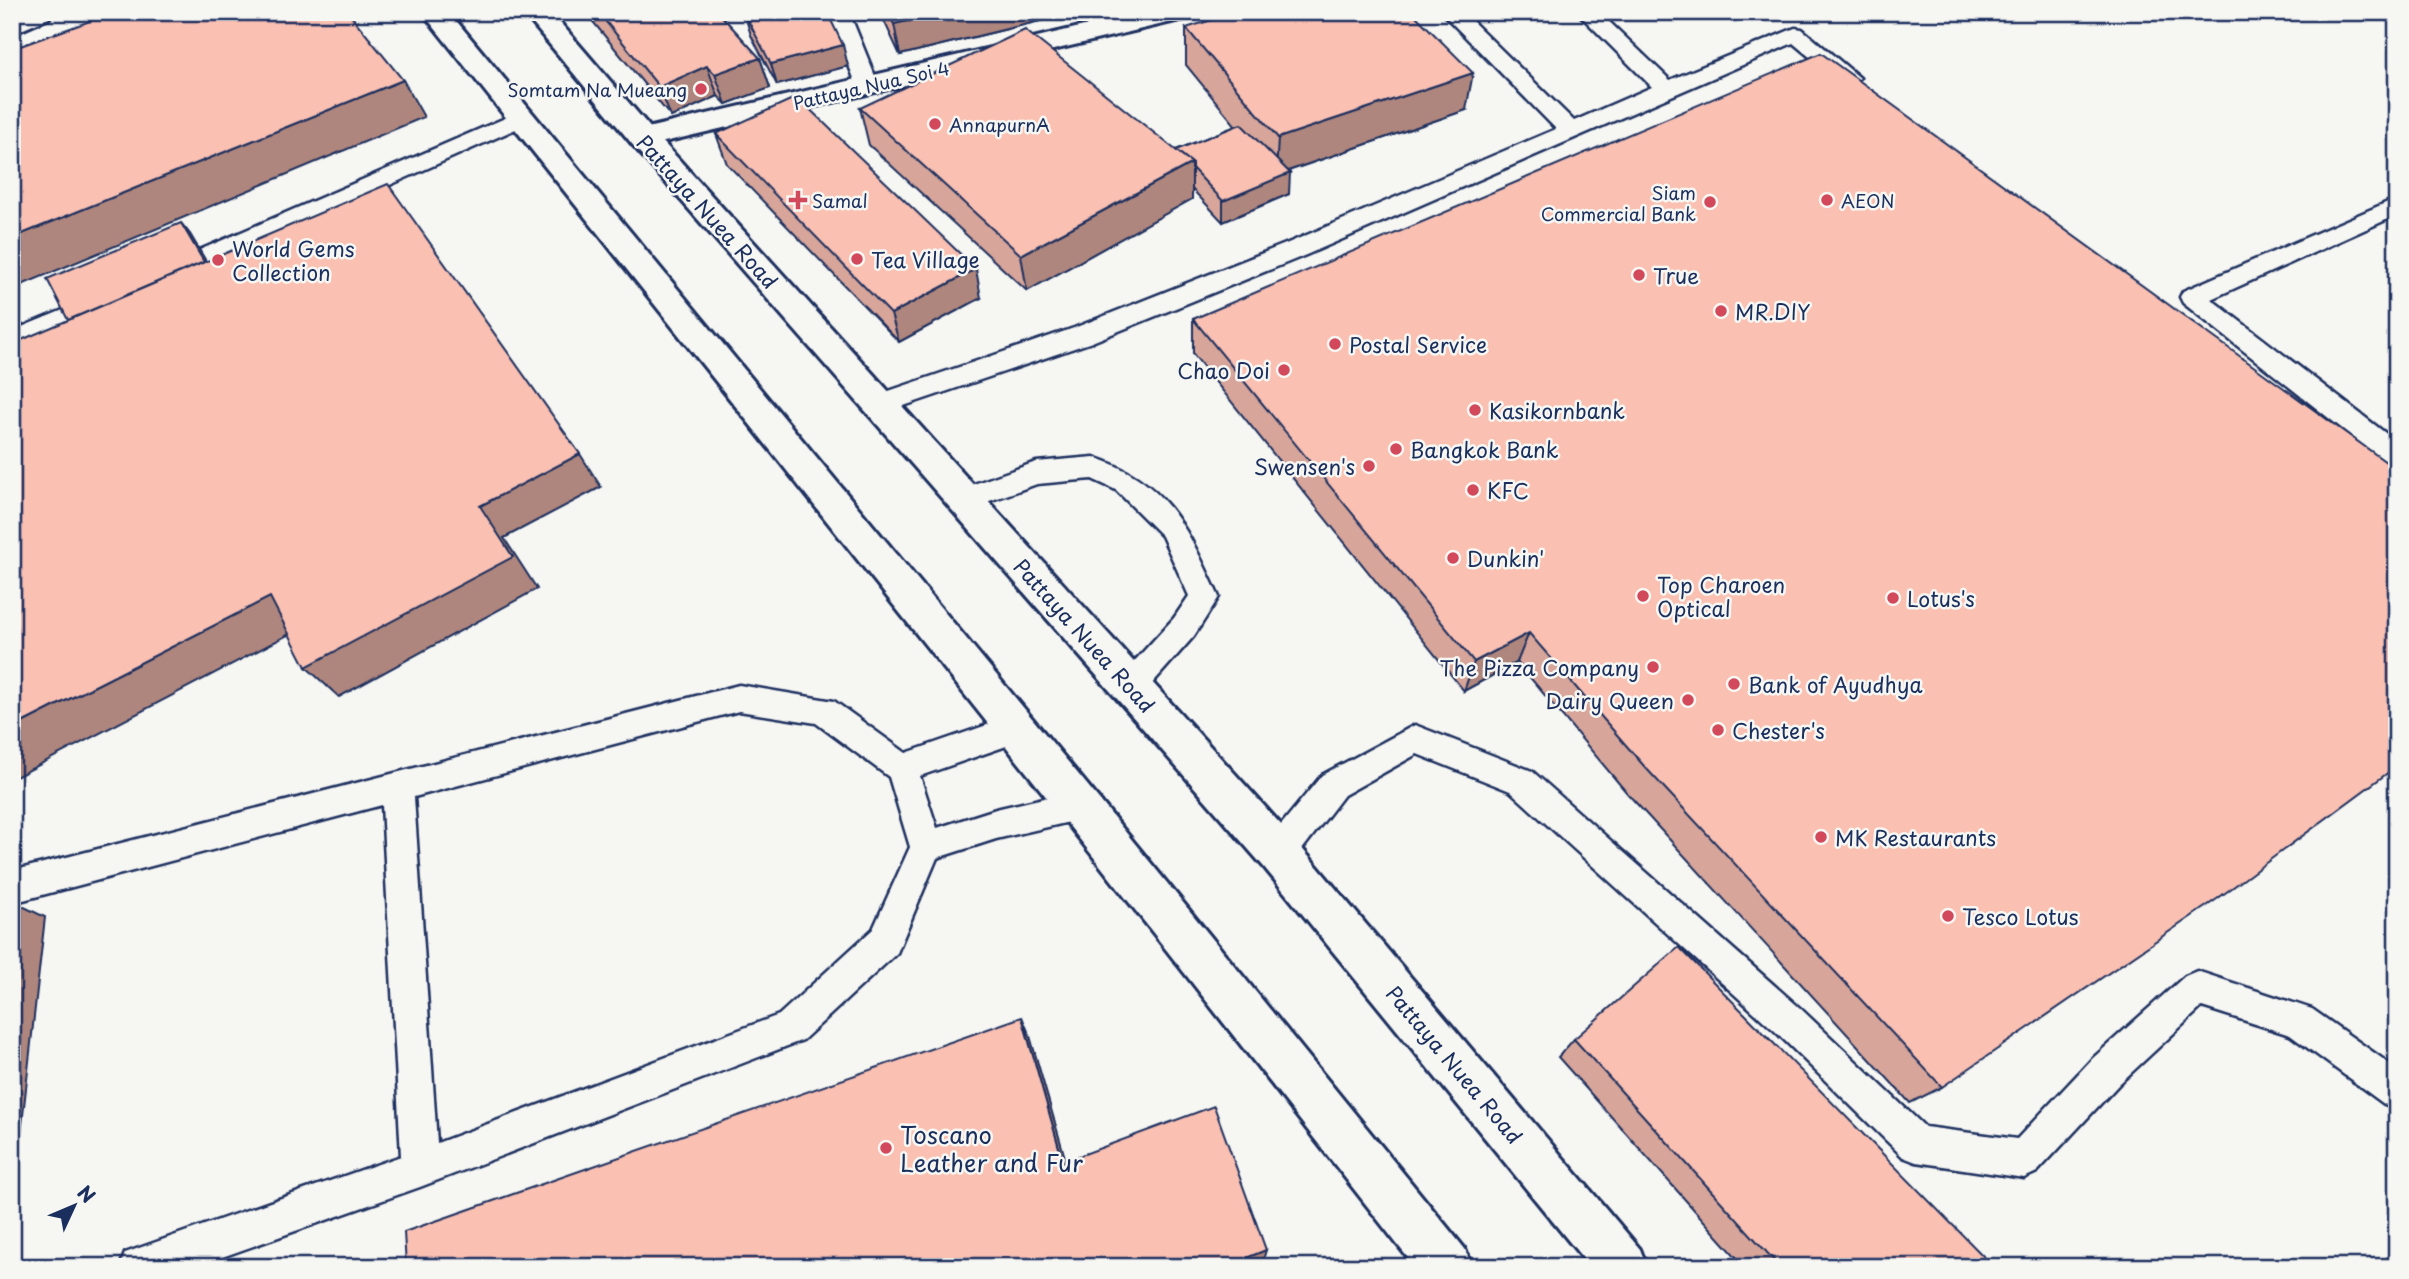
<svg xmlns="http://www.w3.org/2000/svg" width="2409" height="1279" font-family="'Playpen Sans',sans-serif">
	<rect width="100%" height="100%" fill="#f6f6f2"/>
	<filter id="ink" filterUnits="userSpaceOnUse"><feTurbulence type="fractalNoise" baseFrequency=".0143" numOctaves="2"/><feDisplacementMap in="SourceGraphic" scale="14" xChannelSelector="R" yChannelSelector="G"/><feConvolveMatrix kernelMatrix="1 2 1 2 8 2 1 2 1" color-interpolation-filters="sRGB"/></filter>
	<g filter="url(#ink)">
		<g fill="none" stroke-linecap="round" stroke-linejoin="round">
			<defs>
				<g id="lane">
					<path d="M828 12H849L879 86 876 91H860L857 86Z"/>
					<path d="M1441 12H1463L1574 121 1652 87 1577 12H1599L1670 80 1795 28 1802 29 1860 78 1849 85 1841 83 1793 43 1306 255 1092 342 889 411 880 414 871 411 867 404 871 397 1074 328 1288 243 1556 129Z"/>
					<path d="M519 112 527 114 530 119 527 124 176 280 167 283 158 280 155 274 158 268Z"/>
					<path d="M2397 198V215L2211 299 2397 442V467L2387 464 2183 303 2180 297 2183 291Z"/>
					<path d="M102 294 111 297 114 303 111 309 12 351V331Z"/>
					<path d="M1094 457C1169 482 1188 531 1219 597L1194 636 1142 695 1131 699 1120 695 1116 686 1120 677 1174 618 1189 596 1162 536 1116 490 1092 479 1037 484 964 510 954 507 950 499 954 491 1036 462Z"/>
					<path d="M739 685 834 701 906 753 1016 715 1027 719 1032 729 1027 739 920 776 937 828 996 809 1078 790 1089 795 1094 805 1089 815 1078 820 996 839 937 858 897 953 803 1040 420 1187 194 1267H120L125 1253 139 1248 401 1156 382 805 12 903V871ZM739 711 816 723 889 777 910 847 873 929 779 1015 437 1143 414 797Z"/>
					<path d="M1415 725 1532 771 1800 1008 1925 1127 2017 1139 2093 1058 2185 976 2197 971 2312 1009 2397 1069V1109L2384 1104 2290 1035 2202 1007 2119 1084 2037 1172 2024 1178 1916 1162 1903 1157 1776 1032 1510 791 1417 754 1344 795 1291 864 1279 868 1267 864 1263 853 1267 842 1322 775Z"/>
				</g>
				<path id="street" d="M1144 12H1193L1190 18 1180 20 643 147 633 145 628 138 633 131 643 129Z"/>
				<g id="secondary">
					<path d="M18 12H52L49 18 12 34V15Z"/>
					<path d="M422 12H449L1093 792 1465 1249 1472 1267H1415L1063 818Z"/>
					<path d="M523 12H551L653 131 1294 839 1640 1249 1647 1267H1590L1264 867 633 145Z"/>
				</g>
			</defs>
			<use href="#lane" stroke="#1b2f5e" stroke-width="5"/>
			<use href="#street" stroke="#1b2f5e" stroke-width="6"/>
			<use href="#secondary" stroke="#1b2f5e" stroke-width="6"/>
			<use href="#lane" fill="#f6f6f2" fill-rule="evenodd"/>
			<use href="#street" fill="#f6f6f2" fill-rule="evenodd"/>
			<use href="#secondary" fill="#f6f6f2" fill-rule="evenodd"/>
		</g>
		<g fill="#d7a599" stroke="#1b2f5e" stroke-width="2">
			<path d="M585 12H718L760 58 770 88 726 104 718 96 671 117Z"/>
			<path d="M880 12H1077L900 55Z"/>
			<path d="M744 13 848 66 777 85 751 35Z"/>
			<path d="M1186 28 1466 110 1288 171 1289 194 1223 222 1192 189V199L1027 291 869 145 860 108 1176 150 1236 126 1186 65Z"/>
			<path d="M716 134 981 298 899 342 727 164Z"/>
			<path d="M1193 319 2397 470 1942 1087 1910 1103 1627 793 1517 662 1464 691 1193 354Z"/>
			<path d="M1574 1039 1994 1267H1745L1558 1057Z"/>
		</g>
		<g fill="#af867d" stroke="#1b2f5e" stroke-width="2">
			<path d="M946 12H1077L900 55 894 24Z"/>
			<path d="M843 45 848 66 777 85 771 64Z"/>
			<path d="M760 58 770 88 726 104 715 74Z"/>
			<path d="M707 66 718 96 671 117 659 87Z"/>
			<path d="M1473 73 1466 110 1276 175 1278 138Z"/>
			<path d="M403 80 424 117 12 289V238Z"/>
			<path d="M1192 163V199L1027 291 1021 255Z"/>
			<path d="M1290 173 1289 194 1223 222V201Z"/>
			<path d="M181 223 190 234 229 300 220 290Z"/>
			<path d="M976 269 981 298 899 342 891 314Z"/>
			<path d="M580 454 601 487 504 538 537 589 339 697 306 667 480 506Z"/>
			<path d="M270 597 303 627 12 779V728Z"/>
			<path d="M1529 633 1517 662 1464 691 1474 662Z"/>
			<path d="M12 901 45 917 12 1215Z"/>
			<path d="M1022 1017 1030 1036 1070 1175 1063 1162Z"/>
			<path d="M1266 1250 1263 1260 1246 1267H1224Z"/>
		</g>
		<g fill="#fac0b2" stroke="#1b2f5e" stroke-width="2">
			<path d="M115 12H348L403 80 12 238V49Z"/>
			<path d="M598 12H718L760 58 715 74 707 66 659 87Z"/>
			<path d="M750 12H827L843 45 771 64 744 13Z"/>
			<path d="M887 12H946L894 24Z"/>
			<path d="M1237 12H1412L1473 73 1278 138 1186 28Z"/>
			<path d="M1025 30 1192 163 1021 255 860 108Z"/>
			<path d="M1821 53 2397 470V766L2217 899 1942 1087 1644 766 1529 633 1474 662 1193 319Z"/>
			<path d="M797 97 976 269 891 314 716 134Z"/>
			<path d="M1241 124 1290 173 1223 201 1192 168V163L1176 150Z"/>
			<path d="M388 184 580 454 480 506 513 557 306 667 270 597 12 728V344Z"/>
			<path d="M181 223 204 262 68 320 47 279Z"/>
			<path d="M1679 947 1994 1267H1780L1574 1039Z"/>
			<path d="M1022 1017 1063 1162 1214 1106 1266 1250 1224 1267H406L404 1232Z"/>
		</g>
	</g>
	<g fill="#d1495b" stroke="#f6f6f2" stroke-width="2.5">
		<circle cx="701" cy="89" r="7"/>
		<circle cx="935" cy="124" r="7"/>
		<path d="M794.5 189.5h7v7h7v7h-7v7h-7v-7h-7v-7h7z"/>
		<circle cx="1827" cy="200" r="7"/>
		<circle cx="1710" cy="202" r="7"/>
		<circle cx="857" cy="259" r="7"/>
		<circle cx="218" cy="260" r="7"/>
		<circle cx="1639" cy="275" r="7"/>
		<circle cx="1721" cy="311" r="7"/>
		<circle cx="1335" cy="344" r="7"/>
		<circle cx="1284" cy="370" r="7"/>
		<circle cx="1475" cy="410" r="7"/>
		<circle cx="1396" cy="449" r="7"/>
		<circle cx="1369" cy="466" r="7"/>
		<circle cx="1473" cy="490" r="7"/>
		<circle cx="1453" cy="558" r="7"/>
		<circle cx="1643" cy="596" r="7"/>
		<circle cx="1893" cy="598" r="7"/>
		<circle cx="1653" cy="667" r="7"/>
		<circle cx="1734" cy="684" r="7"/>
		<circle cx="1688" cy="700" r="7"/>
		<circle cx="1718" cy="730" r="7"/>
		<circle cx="1821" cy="837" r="7"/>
		<circle cx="1948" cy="916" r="7"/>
		<circle cx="886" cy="1148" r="7"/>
	</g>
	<g text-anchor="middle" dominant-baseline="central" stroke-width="5" stroke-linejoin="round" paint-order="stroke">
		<g font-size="18" fill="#1b2f5e" stroke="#f6f6f2">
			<text transform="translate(871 85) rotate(-13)">Pattaya Nua Soi 4</text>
		</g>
		<g font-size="18" fill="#1b2f5e" stroke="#f6f6f2" text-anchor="start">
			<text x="687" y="89" text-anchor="end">Somtam Na Mueang</text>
			<text x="949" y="124">AnnapurnA</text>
			<text x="1696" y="192" text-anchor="end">Siam<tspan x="1696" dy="21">Commercial Bank</tspan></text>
			<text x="812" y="200">Samal</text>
			<text x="1841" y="200">AEON</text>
		</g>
		<g font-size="21" fill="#1b2f5e" stroke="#f6f6f2">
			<text transform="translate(708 211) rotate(48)">Pattaya Nuea Road</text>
			<text transform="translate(1085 635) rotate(48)">Pattaya Nuea Road</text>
			<text transform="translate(1455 1064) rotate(50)">Pattaya Nuea Road</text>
		</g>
		<g font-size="21" fill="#1b2f5e" stroke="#f6f6f2" text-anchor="start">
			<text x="232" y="248">World Gems<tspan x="232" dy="24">Collection</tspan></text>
			<text x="871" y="259">Tea Village</text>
			<text x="1653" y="275">True</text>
			<text x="1735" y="311">MR.DIY</text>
			<text x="1349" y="344">Postal Service</text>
			<text x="1270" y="370" text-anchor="end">Chao Doi</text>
			<text x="1489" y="410">Kasikornbank</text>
			<text x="1410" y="449">Bangkok Bank</text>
			<text x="1355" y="466" text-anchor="end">Swensen's</text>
			<text x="1487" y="490">KFC</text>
			<text x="1467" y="558">Dunkin'</text>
			<text x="1657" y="584">Top Charoen<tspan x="1657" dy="24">Optical</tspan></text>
			<text x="1907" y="598">Lotus's</text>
			<text x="1639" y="667" text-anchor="end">The Pizza Company</text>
			<text x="1748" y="684">Bank of Ayudhya</text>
			<text x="1674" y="700" text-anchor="end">Dairy Queen</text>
			<text x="1732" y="730">Chester's</text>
			<text x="1835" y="837">MK Restaurants</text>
			<text x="1962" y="916">Tesco Lotus</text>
		</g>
		<g font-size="24" fill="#1b2f5e" stroke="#f6f6f2" text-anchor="start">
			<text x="900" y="1134">Toscano<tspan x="900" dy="28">Leather and Fur</tspan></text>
		</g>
	</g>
	<rect width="2409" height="1279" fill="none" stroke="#f6f6f2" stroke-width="42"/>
	<rect x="21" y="21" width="2367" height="1237" fill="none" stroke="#1b2f5e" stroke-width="2.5" filter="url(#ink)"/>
	<g transform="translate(74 1206) rotate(46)" stroke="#f6f6f2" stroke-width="5" paint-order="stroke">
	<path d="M0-5L12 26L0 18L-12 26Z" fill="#1b2f5e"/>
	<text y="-10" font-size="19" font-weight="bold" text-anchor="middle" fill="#1b2f5e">N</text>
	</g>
</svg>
